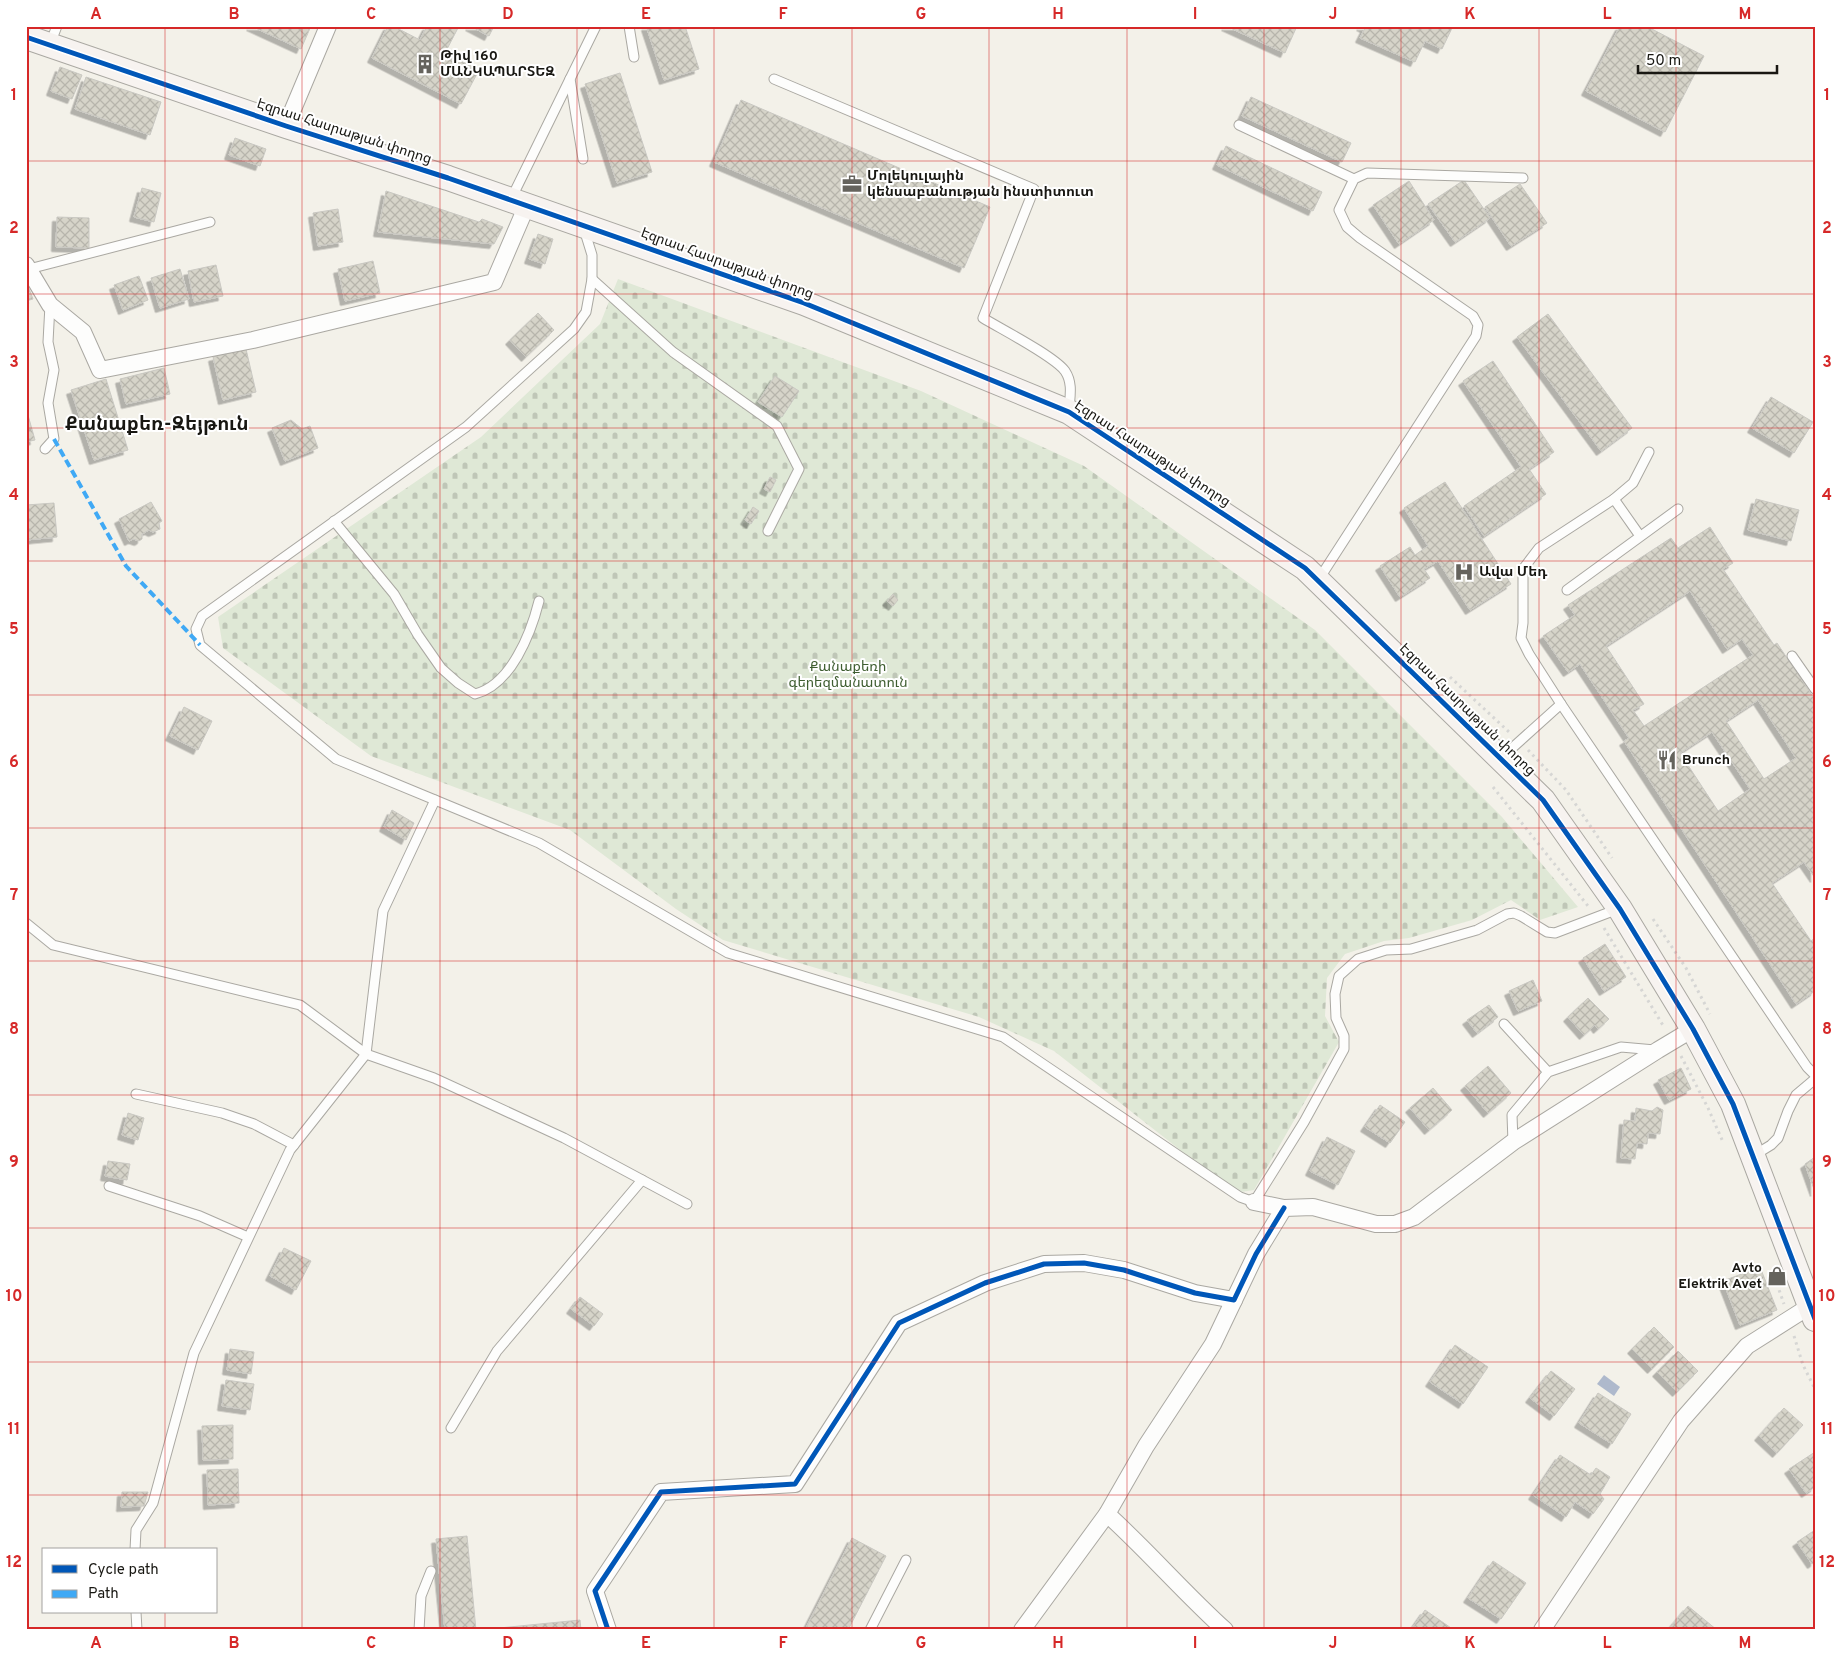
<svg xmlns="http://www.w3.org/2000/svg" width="1841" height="1656" font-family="Overpass,'Noto Sans Armenian',sans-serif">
	<defs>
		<pattern id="cemetery-stones" width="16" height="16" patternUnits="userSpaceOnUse" patternTransform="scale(1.25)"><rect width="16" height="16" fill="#dfe8d6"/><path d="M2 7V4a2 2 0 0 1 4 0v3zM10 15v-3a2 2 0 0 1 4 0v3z" fill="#bfc6b7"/></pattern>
		<pattern id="building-cross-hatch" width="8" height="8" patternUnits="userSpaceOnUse" patternTransform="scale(1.25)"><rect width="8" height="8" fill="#d6d4c9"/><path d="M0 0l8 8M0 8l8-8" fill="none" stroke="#b7b5ac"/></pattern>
		<filter id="shadow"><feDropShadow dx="-4.5" dy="4.5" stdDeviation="0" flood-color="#0004"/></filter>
	</defs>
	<rect width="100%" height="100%" fill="#f3f1e9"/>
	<path fill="url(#cemetery-stones)" d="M618 279 921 391 1084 466 1315 630 1502 817 1578 907 1540 920 1511 900 1472 920 1409 938 1384 941 1345 954 1327 978 1325 1016 1339 1042 1254 1190 1235 1193 1054 1051 979 1017 723 940 676 909 570 830 371 756 223 648 218 617 481 437 600 324Z"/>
	<path fill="#aeb9cc" d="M1604 1375 1620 1387 1614 1396 1597 1384Z"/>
	<g fill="url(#building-cross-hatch)" stroke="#c9c8c2" fill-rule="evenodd" filter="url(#shadow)">
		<path d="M251 26H311L301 49Z"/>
		<path d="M388 26H393L420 40 427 26H459L445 53 479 70 461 104 372 58Z"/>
		<path d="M470 26H494L489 36Z"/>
		<path d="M646 26H685L699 69 664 80Z"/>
		<path d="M1226 26H1297L1285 53Z"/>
		<path d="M1361 26H1453L1442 49 1425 41 1415 62 1360 38 1365 28Z"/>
		<path d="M1620 26H1646L1704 56 1665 132 1586 91Z"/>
		<path d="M60 67 82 75 72 99 51 91Z"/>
		<path d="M620 73 652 172 617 183 585 84Z"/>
		<path d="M86 77 161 102 150 135 75 109Z"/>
		<path d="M1251 97 1351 143 1342 162 1242 116Z"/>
		<path d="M741 100 990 207 964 268 714 162Z"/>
		<path d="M235 138 266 149 260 166 229 155Z"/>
		<path d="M1226 146 1322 192 1313 211 1217 165Z"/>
		<path d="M1464 180 1490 218 1455 242 1428 204Z"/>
		<path d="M1409 181 1434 220 1399 244 1373 205Z"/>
		<path d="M1520 184 1547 223 1511 246 1485 207Z"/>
		<path d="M142 188 161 193 154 222 134 217Z"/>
		<path d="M386 191 479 222 482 219 503 227 494 244 378 232Z"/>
		<path d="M338 209 343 242 318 246 313 213Z"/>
		<path d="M57 217 89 218V248L56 247Z"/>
		<path d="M538 234 553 239 545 264 529 259Z"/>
		<path d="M373 261 380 293 345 301 338 269Z"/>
		<path d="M216 265 223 296 194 302 188 271Z"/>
		<path d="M180 269 189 299 160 308 151 278Z"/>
		<path d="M139 276 148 300 123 310 114 285Z"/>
		<path d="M26 281 33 299 26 301Z"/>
		<path d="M538 313 554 330 526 357 510 340Z"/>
		<path d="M1548 314 1632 428 1601 451 1517 337Z"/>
		<path d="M246 349 256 392 223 400 213 357Z"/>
		<path d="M1493 361 1554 452 1529 469 1546 494 1484 536 1464 506 1521 467 1463 381Z"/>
		<path d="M164 368 170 394 126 404 120 379Z"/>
		<path d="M775 376 799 391 782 417 758 402Z"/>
		<path d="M106 379 128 450 94 460 71 390Z"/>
		<path d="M1771 397 1813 422 1794 453 1752 428Z"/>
		<path d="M26 408 35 440 26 442Z"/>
		<path d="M291 420 302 429 310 426 318 448 285 461 272 428Z"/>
		<path d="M770 477 776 480 770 492 764 489Z"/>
		<path d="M1445 482 1511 584 1470 610 1438 561 1424 569 1430 578 1400 597 1380 566 1410 547 1415 555 1428 546 1404 508Z"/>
		<path d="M1756 499 1799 510 1791 541 1748 530Z"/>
		<path d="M151 502 162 521 159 523 160 529 153 532 149 530 142 534V539L139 541 133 539 129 541 119 519Z"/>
		<path d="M54 503 57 537 26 540V505Z"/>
		<path d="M753 507 759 511 751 524 745 520Z"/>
		<path d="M1710 527 1733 563 1723 569 1774 645 1777 643 1815 700V878L1804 862 1772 883 1811 941 1815 938V991L1796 1004 1624 741 1629 738 1580 664 1568 672 1543 636 1575 615 1568 605 1671 538 1678 548ZM1690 591 1727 649 1742 639 1753 655 1644 726 1633 710 1644 704 1606 646ZM1758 700 1796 758 1764 779 1726 721ZM1712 732 1750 789 1718 811 1680 753Z"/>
		<path d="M893 594 898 600 893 606 887 601Z"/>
		<path d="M184 707 212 721 198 750 170 736Z"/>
		<path d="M392 810 414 823 406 840 384 827Z"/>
		<path d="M1605 944 1626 977 1604 991 1583 958Z"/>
		<path d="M1533 980 1542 1001 1518 1011 1509 991Z"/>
		<path d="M1588 998 1609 1019 1598 1029 1595 1025 1584 1035 1568 1017Z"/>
		<path d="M1489 1005 1498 1017 1477 1033 1467 1020Z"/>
		<path d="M1488 1066 1511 1093 1488 1113 1465 1086Z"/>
		<path d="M1681 1068 1691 1089 1669 1100 1658 1080Z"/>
		<path d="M1433 1088 1452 1110 1429 1130 1410 1108Z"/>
		<path d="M1380 1105 1405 1122 1390 1143 1365 1127Z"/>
		<path d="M1657 1107 1663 1110 1660 1134 1648 1133 1647 1144 1637 1143 1635 1159 1621 1158 1624 1120 1635 1121 1636 1108 1652 1111Z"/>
		<path d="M128 1113 144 1118 138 1140 122 1135Z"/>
		<path d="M1327 1137 1355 1151 1338 1185 1310 1171Z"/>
		<path d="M1815 1157V1192L1805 1164Z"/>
		<path d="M108 1161 130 1164 127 1180 105 1176Z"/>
		<path d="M284 1248 311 1261 296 1290 270 1276Z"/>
		<path d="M1760 1267 1777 1310 1740 1325 1723 1281Z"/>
		<path d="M580 1297 603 1314 594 1326 571 1309Z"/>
		<path d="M1654 1327 1674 1347 1652 1369 1632 1349Z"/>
		<path d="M1455 1345 1488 1367 1463 1404 1430 1382Z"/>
		<path d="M230 1349 254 1352 251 1374 227 1370Z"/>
		<path d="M1678 1351 1698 1371 1677 1392 1657 1372Z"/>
		<path d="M1551 1371 1575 1389 1554 1416 1530 1398Z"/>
		<path d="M226 1380 254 1384 250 1410 222 1406Z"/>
		<path d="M1598 1393 1631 1414 1612 1444 1579 1423Z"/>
		<path d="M1784 1408 1803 1425 1777 1453 1759 1436Z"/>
		<path d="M233 1425V1459L203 1460 202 1426Z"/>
		<path d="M1815 1452V1487L1806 1493 1789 1469Z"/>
		<path d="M1560 1455 1591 1475 1596 1468 1610 1477 1600 1494 1604 1499 1593 1514 1575 1502 1566 1517 1533 1495Z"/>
		<path d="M238 1469 239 1503 208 1505 207 1470Z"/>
		<path d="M122 1492H148L144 1506 121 1507Z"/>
		<path d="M1815 1530V1562L1812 1564 1797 1542Z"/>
		<path d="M467 1536 476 1630H445L436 1539Z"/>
		<path d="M852 1538 886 1556 848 1630H805Z"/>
		<path d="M1493 1561 1526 1583 1501 1619 1468 1598Z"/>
		<path d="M1688 1606 1717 1630H1668Z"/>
		<path d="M1425 1610 1454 1630H1411Z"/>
		<path d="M580 1620 581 1630H479Z"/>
	</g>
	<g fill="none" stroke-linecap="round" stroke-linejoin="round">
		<defs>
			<g id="lane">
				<path d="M629 26 634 57"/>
				<path d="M50 44 57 26"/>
				<path d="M570 79 583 159"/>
				<path d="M774 79 1034 189 983 318C1001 329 1054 356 1065 371 1073 383 1070 396 1069 409"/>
				<path d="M1239 125 1354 179"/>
				<path d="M511 199 596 26"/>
				<path d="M584 229 592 255V279L586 312 574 329 466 427 202 616 196 629 200 645 336 759 539 843 728 953 1003 1037 1240 1197 1254 1202 1304 1122 1344 1049V1036L1336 1018 1335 994 1339 976 1358 959 1386 950 1411 949 1477 930 1507 914 1514 913 1521 916 1547 932 1555 933 1618 909"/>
				<path d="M29 269 210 222"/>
				<path d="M592 279 673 352 777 426 799 469 768 531"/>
				<path d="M45 449 54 439 48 403 54 370 48 342 50 305"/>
				<path d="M1614 499 1640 536"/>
				<path d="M334 521 394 594 418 635 441 668 458 683 475 694C511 685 531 633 539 601"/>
				<path d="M1319 579 1476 336 1478 325 1473 316 1360 238 1347 227 1339 210 1354 179 1367 173 1523 178"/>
				<path d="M1567 590 1678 509"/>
				<path d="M1792 656 1815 689"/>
				<path d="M1561 704 1529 654 1521 638 1523 623V569L1539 548 1614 499 1633 483 1649 452"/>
				<path d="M1501 758 1561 704 1807 1067 1815 1075"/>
				<path d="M26 923 53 945 300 1005 366 1054 434 1078 564 1138 687 1204"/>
				<path d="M1504 1024 1548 1072"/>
				<path d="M136 1094 222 1113 254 1124 294 1145"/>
				<path d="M1513 1142 1512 1115 1548 1072 1621 1047 1655 1050"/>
				<path d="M1753 1156 1771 1145 1778 1138 1788 1111 1796 1095 1815 1079"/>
				<path d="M109 1186 200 1216 248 1237"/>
				<path d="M451 1428 497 1351 642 1180"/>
				<path d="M135 1550 136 1530 153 1503 194 1353 290 1150 366 1054 383 911 435 800"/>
				<path d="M136 1612 137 1630"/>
				<path d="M419 1630 421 1596 431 1571"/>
				<path d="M870 1630 906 1560"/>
			</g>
			<g id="street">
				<path d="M286 126 328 26"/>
				<path d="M26 265 50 305 83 332 100 370 253 340 494 282 527 205"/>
				<path d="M1254 1202 1284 1208 1313 1207 1376 1224H1395L1414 1217 1513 1142 1658 1050 1693 1029"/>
				<path d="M1107 1514C1148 1551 1184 1593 1225 1630"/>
				<path d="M608 1630 595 1591 661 1492 795 1484 899 1323 985 1283 1044 1264 1084 1263 1124 1270 1195 1293 1234 1300 1256 1254 1284 1208"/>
				<path d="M1022 1630 1107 1514 1146 1446 1213 1344 1234 1300"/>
				<path d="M1542 1630 1681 1421 1747 1346 1810 1306"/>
			</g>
			<path id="secondary" d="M26 37 286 126 448 178 804 303 1069 412 1305 568 1543 800 1620 909 1693 1029 1733 1104 1815 1319"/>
		</defs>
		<use href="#lane" stroke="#aaa8a2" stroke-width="11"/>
		<use href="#street" stroke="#aaa8a2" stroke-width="18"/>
		<use href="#secondary" stroke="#aaa8a2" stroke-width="26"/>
		<g stroke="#d6d6d4" stroke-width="3" stroke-dasharray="2.5 4" stroke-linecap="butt">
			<path d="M1450 677 1509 732"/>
			<path d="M1528 750 1566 790 1612 858"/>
			<path d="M1493 787 1588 906"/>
			<path d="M1653 919 1686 968 1710 1014"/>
			<path d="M1604 928 1664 1027"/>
			<path d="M1681 1056 1708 1108 1723 1142"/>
			<path d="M1777 1284 1784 1304"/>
			<path d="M1794 1336 1803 1365 1815 1389"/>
		</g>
		<use href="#lane" stroke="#fdfdfc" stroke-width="9"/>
		<use href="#street" stroke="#fdfdfc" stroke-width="16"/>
		<use href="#secondary" stroke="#f7f3f0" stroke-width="24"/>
		<path stroke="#3fa9f5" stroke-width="4" stroke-dasharray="8 4" stroke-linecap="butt" d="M54 439 126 566 200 645"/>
		<defs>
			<g id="cycleway">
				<path d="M26 37 286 126 448 178 804 303 1069 412 1305 568 1543 800 1620 909 1693 1029 1733 1104 1815 1319"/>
				<path d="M608 1630 595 1591 661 1492 795 1484 899 1323 985 1283 1044 1264 1084 1263 1124 1270 1195 1293 1234 1300 1256 1254 1284 1208"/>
			</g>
		</defs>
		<use href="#cycleway" stroke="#fff" stroke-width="8"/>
		<use href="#cycleway" stroke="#0057b8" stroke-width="5"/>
	</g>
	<path fill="none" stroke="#d62828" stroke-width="1" stroke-opacity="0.55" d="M165 26V1550M302 26V1630M440 26V1630M577 26V1630M714 26V1630M852 26V1630M989 26V1630M1127 26V1630M1264 26V1630M1401 26V1630M1539 26V1630M1676 26V1630M26 161H1815M26 294H1815M26 428H1815M26 561H1815M26 695H1815M26 828H1815M26 961H1815M26 1095H1815M26 1228H1815M26 1362H1815M26 1495H1815M165 1612V1630"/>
	<defs>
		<symbol id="building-bare" viewBox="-9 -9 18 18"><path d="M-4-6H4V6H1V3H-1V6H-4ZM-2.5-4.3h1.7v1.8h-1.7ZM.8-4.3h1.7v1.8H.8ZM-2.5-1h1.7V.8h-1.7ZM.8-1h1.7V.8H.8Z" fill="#65635d" stroke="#fff" stroke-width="2.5" paint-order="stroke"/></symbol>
		<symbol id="office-bare" viewBox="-9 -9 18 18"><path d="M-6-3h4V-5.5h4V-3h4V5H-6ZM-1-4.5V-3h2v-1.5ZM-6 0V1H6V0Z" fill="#65635d" stroke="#fff" stroke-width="2.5" paint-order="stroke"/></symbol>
		<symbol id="hospital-bare" viewBox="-9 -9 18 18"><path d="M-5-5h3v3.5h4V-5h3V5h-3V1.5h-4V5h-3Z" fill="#65635d" stroke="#fff" stroke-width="2.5" paint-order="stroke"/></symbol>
		<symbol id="restaurant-bare" viewBox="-9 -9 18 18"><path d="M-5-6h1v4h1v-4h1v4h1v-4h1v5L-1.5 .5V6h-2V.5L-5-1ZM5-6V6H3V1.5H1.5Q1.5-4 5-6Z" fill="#65635d" stroke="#fff" stroke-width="2.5" paint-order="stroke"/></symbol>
		<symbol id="shop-bare" viewBox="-9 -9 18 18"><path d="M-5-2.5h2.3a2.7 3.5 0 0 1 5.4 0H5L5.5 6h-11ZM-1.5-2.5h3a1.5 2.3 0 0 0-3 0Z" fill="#65635d" stroke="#fff" stroke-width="2.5" paint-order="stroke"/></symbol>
	</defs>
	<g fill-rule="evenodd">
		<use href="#building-bare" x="411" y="50" width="28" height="28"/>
		<use href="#office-bare" x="838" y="170" width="28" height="28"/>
		<use href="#hospital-bare" x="1450" y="558" width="28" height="28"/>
		<use href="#restaurant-bare" x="1653" y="746" width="28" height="28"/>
		<use href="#shop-bare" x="1763" y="1262" width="28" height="28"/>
	</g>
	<g text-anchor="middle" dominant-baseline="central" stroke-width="4" stroke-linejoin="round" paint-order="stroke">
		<g font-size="14" font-weight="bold" fill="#181712" stroke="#fff" text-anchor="start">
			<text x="440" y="56">Թիվ 160<tspan x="440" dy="16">ՄԱՆԿԱՊԱՐՏԵԶ</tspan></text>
			<text x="867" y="176">Մոլեկուլային<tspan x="867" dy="16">կենսաբանության ինստիտուտ</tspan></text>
			<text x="1479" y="572">Ավա Մեդ</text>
			<text x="1682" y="760">Brunch</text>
			<text x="1762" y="1268" text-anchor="end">Avto<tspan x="1762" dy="16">Elektrik Avet</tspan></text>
		</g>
		<g font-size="14" fill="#181712" stroke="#fff">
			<text transform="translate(344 132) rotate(18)">Էզրաս Հասրաթյան փողոց</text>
			<text transform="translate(727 264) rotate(20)">Էզրաս Հասրաթյան փողոց</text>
			<text transform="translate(1152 454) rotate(33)">Էզրաս Հասրաթյան փողոց</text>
			<text transform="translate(1467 710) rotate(44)">Էզրաս Հասրաթյան փողոց</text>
		</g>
		<g font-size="14" fill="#3f5e31" stroke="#fff">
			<text x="848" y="667">Քանաքեռի<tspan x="848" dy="16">գերեզմանատուն</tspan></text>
		</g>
		<g font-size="19" font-weight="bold" fill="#181712" stroke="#fff">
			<text x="157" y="425">Քանաքեռ-Զեյթուն</text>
		</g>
	</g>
	<rect width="1841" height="1656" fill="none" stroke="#ffffff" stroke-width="55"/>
	<rect x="42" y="1548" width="175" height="65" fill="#ffffff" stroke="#a3a2a0"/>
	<rect x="52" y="1565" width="25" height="8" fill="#0057b8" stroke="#a3a2a0"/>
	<text x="88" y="1574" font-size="15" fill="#181712">Cycle path</text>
	<rect x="52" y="1590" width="25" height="8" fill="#3fa9f5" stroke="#a3a2a0"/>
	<text x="88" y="1598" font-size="15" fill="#181712">Path</text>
	<path d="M1638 65v8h139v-8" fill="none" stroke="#181712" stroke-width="2.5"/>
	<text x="1646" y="65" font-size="15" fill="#181712" stroke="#ffffff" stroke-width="4" paint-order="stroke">50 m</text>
	<rect x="28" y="28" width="1786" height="1600" fill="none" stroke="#d62828" stroke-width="2"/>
	<g font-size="16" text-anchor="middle" font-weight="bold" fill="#d62828">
		<text x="96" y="19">A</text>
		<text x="234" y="19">B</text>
		<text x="371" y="19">C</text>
		<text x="508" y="19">D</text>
		<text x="646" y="19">E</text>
		<text x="783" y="19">F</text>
		<text x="921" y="19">G</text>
		<text x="1058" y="19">H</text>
		<text x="1195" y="19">I</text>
		<text x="1333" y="19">J</text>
		<text x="1470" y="19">K</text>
		<text x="1607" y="19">L</text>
		<text x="1745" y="19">M</text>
		<text x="14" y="100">1</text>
		<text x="1827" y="100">1</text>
		<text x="14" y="233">2</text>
		<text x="1827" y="233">2</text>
		<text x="14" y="367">3</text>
		<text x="1827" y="367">3</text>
		<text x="14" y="500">4</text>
		<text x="1827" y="500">4</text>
		<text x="14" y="634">5</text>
		<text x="1827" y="634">5</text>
		<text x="14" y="767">6</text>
		<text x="1827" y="767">6</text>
		<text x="14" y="900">7</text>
		<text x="1827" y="900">7</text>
		<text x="14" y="1034">8</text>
		<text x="1827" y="1034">8</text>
		<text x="14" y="1167">9</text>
		<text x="1827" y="1167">9</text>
		<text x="14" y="1301">10</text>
		<text x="1827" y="1301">10</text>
		<text x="14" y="1434">11</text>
		<text x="1827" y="1434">11</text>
		<text x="14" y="1567">12</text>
		<text x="1827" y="1567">12</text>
		<text x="96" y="1648">A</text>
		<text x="234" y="1648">B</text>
		<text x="371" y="1648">C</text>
		<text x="508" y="1648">D</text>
		<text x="646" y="1648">E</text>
		<text x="783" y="1648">F</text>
		<text x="921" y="1648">G</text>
		<text x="1058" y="1648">H</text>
		<text x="1195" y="1648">I</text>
		<text x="1333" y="1648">J</text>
		<text x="1470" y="1648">K</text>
		<text x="1607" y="1648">L</text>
		<text x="1745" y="1648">M</text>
	</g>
</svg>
